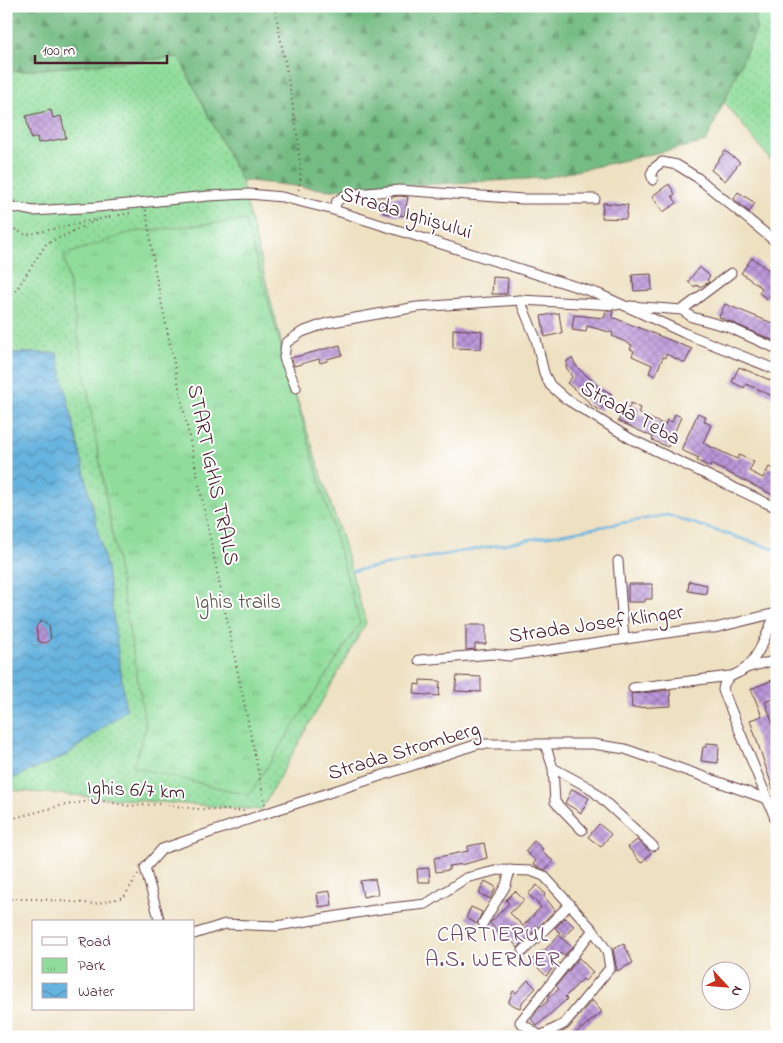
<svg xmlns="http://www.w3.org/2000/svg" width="783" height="1043" font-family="'Indie Flower',sans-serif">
	<defs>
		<pattern id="grass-dots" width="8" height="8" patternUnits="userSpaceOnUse" patternTransform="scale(1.25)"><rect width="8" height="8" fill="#90dd9b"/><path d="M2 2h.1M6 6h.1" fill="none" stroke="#7ebd86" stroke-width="1.8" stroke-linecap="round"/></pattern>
		<pattern id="forest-firs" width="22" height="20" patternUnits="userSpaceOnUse" patternTransform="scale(1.25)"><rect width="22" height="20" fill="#74bc83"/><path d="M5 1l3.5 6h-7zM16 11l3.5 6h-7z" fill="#61986b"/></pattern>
		<pattern id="park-tufts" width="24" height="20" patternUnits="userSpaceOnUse" patternTransform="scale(1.25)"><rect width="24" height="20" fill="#90dd9b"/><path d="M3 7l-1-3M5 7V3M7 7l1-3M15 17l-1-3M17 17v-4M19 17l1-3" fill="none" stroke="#7ebd86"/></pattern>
		<pattern id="water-waves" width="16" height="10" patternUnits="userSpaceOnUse" patternTransform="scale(1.25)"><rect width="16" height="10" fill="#66b3df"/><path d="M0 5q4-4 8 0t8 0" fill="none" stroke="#5691b5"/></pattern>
		<pattern id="building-cross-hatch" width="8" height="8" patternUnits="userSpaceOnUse" patternTransform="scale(1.25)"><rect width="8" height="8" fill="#ba95d9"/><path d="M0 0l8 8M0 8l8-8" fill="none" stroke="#9979b0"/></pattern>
	</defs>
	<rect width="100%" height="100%" fill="#fff"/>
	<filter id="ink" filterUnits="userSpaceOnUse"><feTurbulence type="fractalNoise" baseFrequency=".02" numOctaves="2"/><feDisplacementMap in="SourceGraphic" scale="10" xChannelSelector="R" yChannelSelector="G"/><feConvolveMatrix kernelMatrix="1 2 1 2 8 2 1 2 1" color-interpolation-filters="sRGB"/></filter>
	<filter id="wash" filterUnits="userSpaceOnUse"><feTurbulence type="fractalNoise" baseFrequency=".0096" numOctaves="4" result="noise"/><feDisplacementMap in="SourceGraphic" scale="20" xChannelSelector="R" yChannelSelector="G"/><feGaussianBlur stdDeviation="1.12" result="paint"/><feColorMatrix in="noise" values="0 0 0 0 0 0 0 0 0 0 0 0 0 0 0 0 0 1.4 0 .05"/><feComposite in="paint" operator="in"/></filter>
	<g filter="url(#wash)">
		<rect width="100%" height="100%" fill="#eee1c2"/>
		<g fill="url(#grass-dots)" stroke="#6d7e63">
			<path d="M754 6H777V168L724 102 756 30Z"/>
			<path d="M179 57 241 180 289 374 344 545 366 623 261 810 6 790V781L67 755 57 353H6V58L9 72Z"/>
		</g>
		<path fill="url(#forest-firs)" stroke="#5f6e57" d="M6 6H754L756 30 706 142 544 178 331 190 241 180 179 57 9 72 6 58Z"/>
		<path fill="url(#park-tufts)" stroke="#6d7e63" d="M245 220 360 623 249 795 133 767 146 728 64 255 132 232Z"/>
		<path fill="url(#water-waves)" stroke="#586985" d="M6 353H57L107 570 126 710 67 755 6 781Z"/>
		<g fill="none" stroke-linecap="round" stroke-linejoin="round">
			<path stroke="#66b3df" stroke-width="2.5" d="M352 571 667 515 777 550"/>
		</g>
		<g id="blocks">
			<g fill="url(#building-cross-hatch)">
				<path d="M51 110 53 118 61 116 66 138 38 143 37 137 31 139 26 116Z"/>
				<path d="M725 151 740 162 725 181 711 170Z"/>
				<path d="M669 184 675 194 672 196 677 203 663 212 652 196Z"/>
				<path d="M738 192 755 203 749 212 734 199Z"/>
				<path d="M399 196 408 197 404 216 383 213 386 198Z"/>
				<path d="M603 203 628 205 626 219 602 218Z"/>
				<path d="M752 258 777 276V286L767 299 759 293 762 288 741 273Z"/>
				<path d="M699 267 710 276 707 280 709 282 700 287 696 285 695 287 688 282Z"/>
				<path d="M651 274 652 290 634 291 632 275Z"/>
				<path d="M493 277 508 278 507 294H492Z"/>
				<path d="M725 304 777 325V342L719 317Z"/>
				<path d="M606 311H613L612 317 692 349 685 363 666 354 665 358 663 357 655 376 649 373 652 365 632 356 634 351 630 349 632 345 612 336 613 333 587 326 586 332 572 330 574 315 604 318Z"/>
				<path d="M559 313 562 333 545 337 541 316Z"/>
				<path d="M453 329 482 331 481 349 453 348Z"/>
				<path d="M340 345 342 355 327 359V361L320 363 319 359 294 366 292 360 291 358Z"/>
				<path d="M572 358 577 367 599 387 612 394 600 411 588 403 589 402 567 383 572 377 566 367 567 361Z"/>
				<path d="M739 367 777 383V398L746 384 744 388 732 382Z"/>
				<path d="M631 403 640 408 638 413 665 425 667 420 672 422 675 414 681 417 668 447 652 440 653 437 618 421 622 414 625 416Z"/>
				<path d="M698 413 706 417 704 421 711 425 703 443 737 459 739 455 754 462 749 471 763 478 769 467 777 471V497L711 464 710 467 697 461 699 458 681 450Z"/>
				<path d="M689 581 707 585 706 594 688 591Z"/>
				<path d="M628 584H652V599H645V602H628Z"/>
				<path d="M43 621 49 626 51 638 47 642 44 643 38 641 36 627 40 622Z"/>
				<path d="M466 625H486V644H475V649L466 650Z"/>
				<path d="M457 676 481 677V692L455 691Z"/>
				<path d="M777 678V697L765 702 777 735V760L772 762 777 775 776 798 750 720 762 716 751 689Z"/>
				<path d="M420 680 440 681 439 696 414 694 415 684 420 685Z"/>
				<path d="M670 690 671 706 632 708 631 694Z"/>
				<path d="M707 743 719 744 718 763 701 761 703 747H706Z"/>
				<path d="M572 789 589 798 581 813 565 803Z"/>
				<path d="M599 824 611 834 601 847 588 837Z"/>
				<path d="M637 840 651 853 641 863 628 847Z"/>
				<path d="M534 841 543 849 541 851 553 861 545 870 533 864 536 861 525 851Z"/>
				<path d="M484 843 487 858 465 864 449 866V870L436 872 434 858 468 851V846Z"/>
				<path d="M429 868 430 882H418L417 869Z"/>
				<path d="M375 879 378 894 363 897 360 881Z"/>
				<path d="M485 881 496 887 490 899 479 893Z"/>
				<path d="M537 885 545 894 544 896 555 910 518 948 505 933 502 936 490 923 509 903 506 900 515 891 524 900 510 913 523 926 541 907 528 894Z"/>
				<path d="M330 891 332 905 319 907 317 893Z"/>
				<path d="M471 907 482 912 477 924 466 918Z"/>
				<path d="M565 918 574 926 564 937 555 928Z"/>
				<path d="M559 935 572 947 564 956 561 953 550 965 553 968 546 976 531 961 541 951 543 952Z"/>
				<path d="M624 944 633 963 617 971 613 949Z"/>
				<path d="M579 958 593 972 585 981 583 979 565 997 567 999 537 1026 531 1019 539 1008 548 1001 547 999 559 989 556 986Z"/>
				<path d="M528 980 536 988 523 1001 520 1008 508 1003 513 991 516 993Z"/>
				<path d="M592 1000 602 1012 571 1037H555L569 1028Z"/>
			</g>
		</g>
	</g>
	<g filter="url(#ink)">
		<use href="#blocks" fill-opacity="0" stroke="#633c42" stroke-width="1"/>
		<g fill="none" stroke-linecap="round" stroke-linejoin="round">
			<defs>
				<g id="minor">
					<path d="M653 180 651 174 654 168 662 162 677 165 698 178 777 243"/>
					<path d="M6 202 13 207 33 211 97 207 208 196 249 194 282 197 334 210 599 294 684 333 777 370"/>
					<path d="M334 210 337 201 346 195 399 190 523 199H595"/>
					<path d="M520 300 536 339 544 373 550 385 566 399 631 439 777 508"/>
					<path d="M630 306 682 310 692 317 728 327 777 349"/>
					<path d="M682 310 731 273"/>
					<path d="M296 388 284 358 286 343 302 332 327 323 417 307 520 300 617 305"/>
					<path d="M618 561 624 639"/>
					<path d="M777 611C768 629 761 653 747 667 738 676 724 674 723 690L777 823"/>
					<path d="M419 660 493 654 509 656 701 628H715L776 613"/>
					<path d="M746 668 777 660"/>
					<path d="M633 688 730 676"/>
					<path d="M545 744 553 768 590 788 653 846"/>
					<path d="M553 768 555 802 582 830"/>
					<path d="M160 922 145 868 162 849 267 813 478 744H593L625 749 767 799"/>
					<path d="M483 923 506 885 510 870"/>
					<path d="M194 934 225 924 277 926 381 909 426 904 466 878 499 870 531 871 544 876 593 930 607 951 610 968 564 1024 540 1036 520 1022 593 930"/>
					<path d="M523 951 570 904"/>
				</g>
			</defs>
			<use href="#minor" stroke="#633c42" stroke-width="11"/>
			<g stroke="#633c42" stroke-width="2" stroke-dasharray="1 4" stroke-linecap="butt">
				<path d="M274 6C283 51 292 96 298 142 299 157 303 177 298 191"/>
				<path d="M146 210 155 271 265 804"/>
				<path d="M6 225 26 235 94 220"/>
				<path d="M6 292H15L46 244 99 219 130 213"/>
				<path d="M6 820 60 806 96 800 130 806 161 804 197 809 246 811"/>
				<path d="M6 899H37L95 904 124 897 138 874"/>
			</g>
			<use href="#minor" stroke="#fff" stroke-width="9"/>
		</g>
	</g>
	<g text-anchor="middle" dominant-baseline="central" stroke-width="4" stroke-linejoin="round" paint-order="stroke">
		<g font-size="21" fill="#4a1f2b" stroke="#fff">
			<text transform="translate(406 214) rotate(17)">Strada Ighișului</text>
			<text transform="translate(630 414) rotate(29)">Strada Teba</text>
			<text transform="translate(212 475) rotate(78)">START IGHIS TRAILS</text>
			<text transform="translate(596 625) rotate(-8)">Strada Josef Klinger</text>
			<text transform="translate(404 752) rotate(-17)">Strada Stromberg</text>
			<text transform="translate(136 791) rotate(3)">Ighis 6/7 km</text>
		</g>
		<g font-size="21" fill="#5f584d" stroke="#fff">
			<text x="238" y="603">Ighis trails</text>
		</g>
		<g font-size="22" letter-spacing="1" fill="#714868" stroke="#fff">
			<text x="493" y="936">CARTIERUL<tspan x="493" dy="25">A.S. WERNER</tspan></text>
		</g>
	</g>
	<rect width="783" height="1043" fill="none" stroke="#fff" stroke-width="25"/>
	<rect x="32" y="920" width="162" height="90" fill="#ffffff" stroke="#b7a5aa"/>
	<rect x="42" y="937" width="25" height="8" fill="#ffffff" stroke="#b7a5aa"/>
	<text x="78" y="946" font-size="15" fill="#4a1f2b">Road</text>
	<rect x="42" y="958" width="25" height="15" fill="url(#park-tufts)" stroke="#b7a5aa"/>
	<text x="78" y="970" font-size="15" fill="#4a1f2b">Park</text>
	<rect x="42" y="983" width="25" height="15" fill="url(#water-waves)" stroke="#b7a5aa"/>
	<text x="78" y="996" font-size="15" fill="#4a1f2b">Water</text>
	<g transform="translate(726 986) rotate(116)"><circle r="24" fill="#ffffff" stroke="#b7a5aa"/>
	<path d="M0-4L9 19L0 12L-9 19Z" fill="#c8321e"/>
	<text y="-8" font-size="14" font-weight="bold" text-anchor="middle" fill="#4a1f2b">N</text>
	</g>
	<path d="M35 55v8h132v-8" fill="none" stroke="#4a1f2b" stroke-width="2.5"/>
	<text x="42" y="55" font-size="15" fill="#4a1f2b" stroke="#ffffff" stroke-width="4" paint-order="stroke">100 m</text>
</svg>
